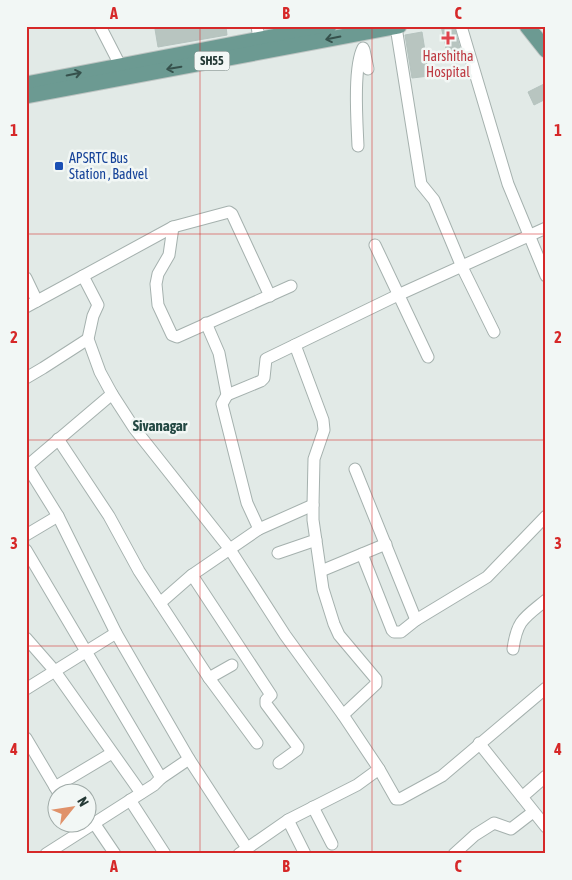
<svg xmlns="http://www.w3.org/2000/svg" width="572" height="880" font-family="'Asap Condensed',sans-serif">
	<rect width="100%" height="100%" fill="#e2eae7"/>
	<g fill="#b8c5c0" stroke="#b5c3bf">
		<path d="M171 26H226L227 35 158 47 155 29Z"/>
		<path d="M441 26H454L463 59 449 62Z"/>
		<path d="M422 32 429 76 412 78 405 35Z"/>
		<path d="M546 83V99L534 105 528 92Z"/>
	</g>
	<g fill="none" stroke-linecap="round" stroke-linejoin="round">
		<defs>
			<g id="minor">
				<path d="M100 26 120 65"/>
				<path d="M257 26 259 39"/>
				<path d="M461 26 508 184 546 276"/>
				<path d="M396 27 421 184 434 200 462 267 494 332"/>
				<path d="M364 50 368 69"/>
				<path d="M358 146C357 123 353 67 363 48"/>
				<path d="M173 227 169 255 158 274 156 284 158 305 172 335 177 337 291 286"/>
				<path d="M375 245 428 357"/>
				<path d="M83 276 98 305 93 316 88 339 100 372 112 394 134 428 229 548 285 635 343 715 379 769 396 799H400L442 776 546 688"/>
				<path d="M26 278 37 301"/>
				<path d="M26 307 173 227 229 212 232 214 270 296"/>
				<path d="M206 323 219 353 227 395 222 404 247 503 259 529"/>
				<path d="M295 345 323 420 324 430 314 459 313 505V520L323 589 334 624 339 635 376 679V684L343 715"/>
				<path d="M26 378 43 368 88 339"/>
				<path d="M227 395 261 381 264 378 266 359 398 295 546 228"/>
				<path d="M58 439 109 516 139 571 209 678 257 743"/>
				<path d="M27 466 58 516 116 633 189 759 247 848"/>
				<path d="M26 467 112 394"/>
				<path d="M355 469 416 620"/>
				<path d="M26 535 58 516"/>
				<path d="M26 550 161 778 154 785 46 854"/>
				<path d="M278 553 316 540"/>
				<path d="M362 554 392 630 394 632H401L416 620 487 577 546 516"/>
				<path d="M321 571 386 544"/>
				<path d="M192 575 271 695 266 700V704L298 747 297 750 279 763"/>
				<path d="M160 603 192 575 259 529 313 505"/>
				<path d="M26 638 54 670 141 793"/>
				<path d="M513 649C517 620 524 618 546 600"/>
				<path d="M209 678 232 665"/>
				<path d="M26 689 116 633"/>
				<path d="M26 738 58 792"/>
				<path d="M479 743 546 827"/>
				<path d="M161 778 189 759"/>
				<path d="M55 787 112 753"/>
				<path d="M522 797 546 776"/>
				<path d="M130 800 165 854"/>
				<path d="M313 807 332 844"/>
				<path d="M288 820 305 854"/>
				<path d="M94 823 115 854"/>
				<path d="M239 854 288 820 357 785 379 769"/>
				<path d="M454 854 475 835 494 823 511 829 533 812"/>
			</g>
			<g id="primary">
				<path d="M527 26 546 50"/>
				<path d="M26 84 329 26"/>
				<path d="M26 96 399 26"/>
			</g>
		</defs>
		<use href="#minor" stroke="#a5b1ae" stroke-width="13"/>
		<use href="#primary" stroke="#bdc4c2" stroke-width="17"/>
		<use href="#minor" stroke="#fff" stroke-width="11"/>
		<use href="#primary" stroke="#6c9a92" stroke-width="15"/>
	</g>
	<defs><path id="oneway-shaft" d="M-6 0H5M1.5-3L5.5 0L1.5 3" fill="none" stroke-width="1.6" stroke-linecap="round" stroke-linejoin="round" transform="scale(1.25)"/></defs>
	<g stroke="#36514c">
		<use href="#oneway-shaft" transform="translate(333 38) rotate(169)"/>
		<use href="#oneway-shaft" transform="translate(174 68) rotate(170)"/>
		<use href="#oneway-shaft" transform="translate(74 74) rotate(-12)"/>
	</g>
	<path fill="none" stroke="#d62828" stroke-width="1" stroke-opacity="0.55" d="M200 26V854M372 26V854M26 234H546M26 440H546M26 646H546"/>
	<path fill="#e0444e" stroke="#f2f7f5" stroke-width="2" d="M445.5 30.5h5v5h5v5h-5v5h-5v-5h-5v-5h5z"/>
	<rect fill="#1a4fb4" stroke="#f2f7f5" stroke-width="2" x="54" y="161" width="10" height="10" rx="2.5"/>
	<g text-anchor="middle" dominant-baseline="central" stroke-width="5" stroke-linejoin="round" paint-order="stroke">
		<rect fill="#f2f7f5" stroke="#62726f" stroke-width="1" x="194.5" y="51.5" width="35" height="19" rx="4"/>
		<g font-size="12" font-weight="bold" fill="#243935">
			<text x="212" y="61">SH55</text>
		</g>
		<g font-size="14" fill="#be3a42" stroke="#f2f7f5">
			<text x="448" y="56">Harshitha<tspan x="448" dy="16">Hospital</tspan></text>
		</g>
		<g font-size="14" fill="#164399" stroke="#f2f7f5" text-anchor="start">
			<text x="69" y="158">APSRTC Bus<tspan x="69" dy="16">Station , Badvel</tspan></text>
		</g>
		<g font-size="15" font-weight="bold" fill="#234843" stroke="#f2f7f5">
			<text x="160" y="425">Sivanagar</text>
		</g>
	</g>
	<rect width="572" height="880" fill="none" stroke="#f2f7f5" stroke-width="55"/>
	<g transform="translate(72 808) rotate(60)"><circle r="24" fill="#f2f7f5" stroke="#a0aba8"/>
	<path d="M0-4L9 19L0 12L-9 19Z" fill="#e0926a"/>
	<text y="-8" font-size="14" font-weight="bold" text-anchor="middle" fill="#243935">N</text>
	</g>
	<rect x="28" y="28" width="516" height="824" fill="none" stroke="#d62828" stroke-width="2"/>
	<g font-size="16" text-anchor="middle" font-weight="bold" fill="#d62828">
		<text x="114" y="19">A</text>
		<text x="286" y="19">B</text>
		<text x="458" y="19">C</text>
		<text x="14" y="136">1</text>
		<text x="558" y="136">1</text>
		<text x="14" y="343">2</text>
		<text x="558" y="343">2</text>
		<text x="14" y="549">3</text>
		<text x="558" y="549">3</text>
		<text x="14" y="755">4</text>
		<text x="558" y="755">4</text>
		<text x="114" y="872">A</text>
		<text x="286" y="872">B</text>
		<text x="458" y="872">C</text>
	</g>
</svg>
